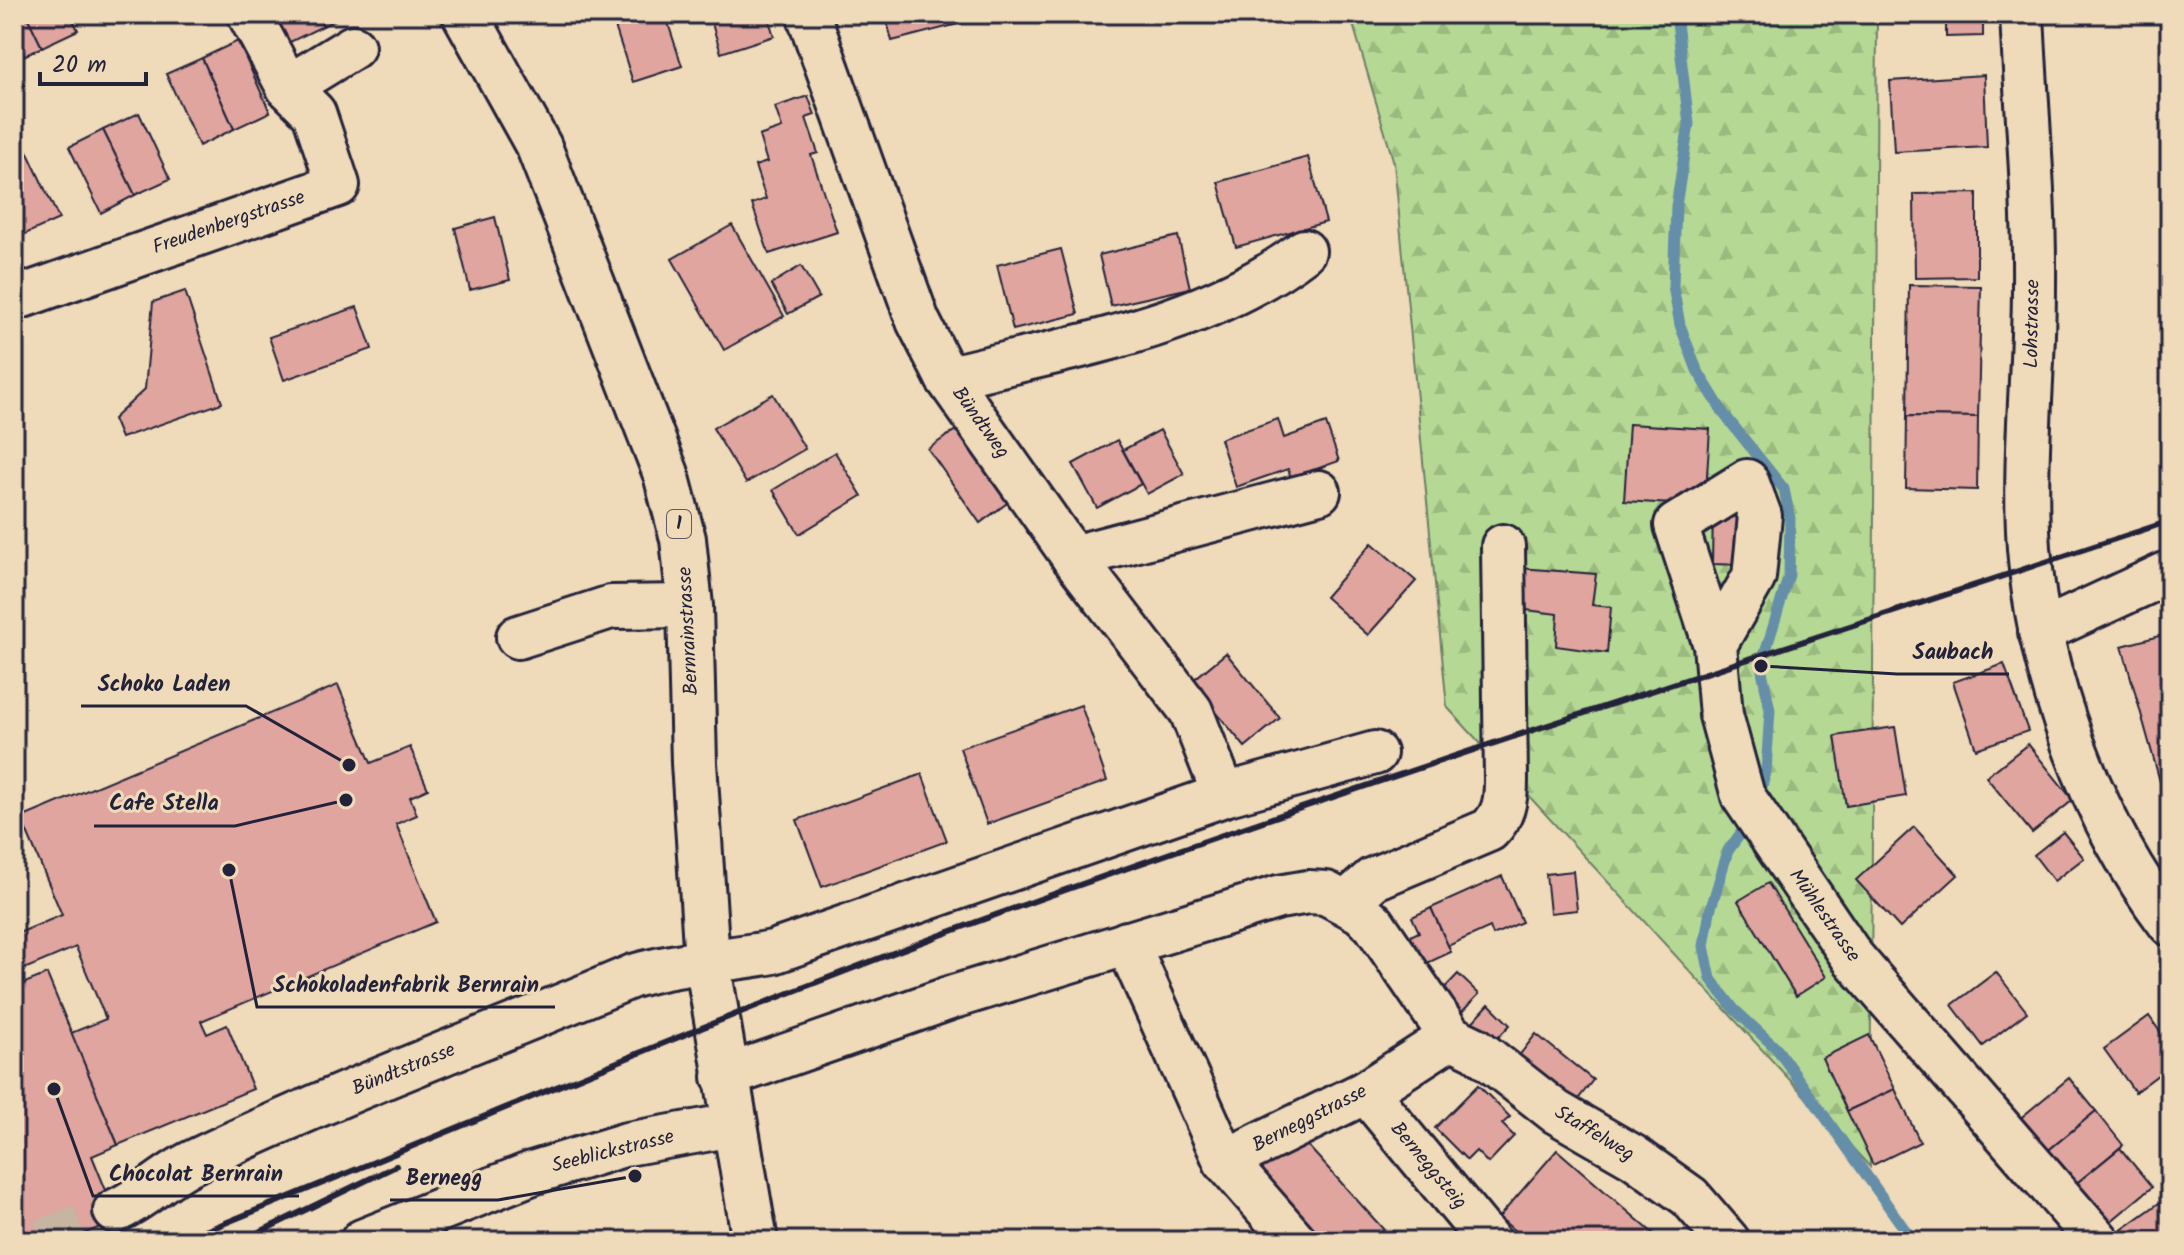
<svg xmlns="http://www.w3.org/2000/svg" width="2184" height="1255" font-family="Kalam,sans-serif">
	<defs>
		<pattern id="forest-firs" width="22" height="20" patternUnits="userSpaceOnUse" patternTransform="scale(2)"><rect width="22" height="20" fill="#b5d994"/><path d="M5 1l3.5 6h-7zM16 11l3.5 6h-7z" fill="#9bba80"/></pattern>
	</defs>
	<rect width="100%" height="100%" fill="#efdab9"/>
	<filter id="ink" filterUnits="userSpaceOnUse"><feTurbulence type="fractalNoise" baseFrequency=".0125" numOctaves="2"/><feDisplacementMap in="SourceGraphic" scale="16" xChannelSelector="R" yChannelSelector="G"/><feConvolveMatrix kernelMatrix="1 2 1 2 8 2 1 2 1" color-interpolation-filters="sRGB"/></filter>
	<g filter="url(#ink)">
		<path fill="url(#forest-firs)" stroke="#6c7e68" stroke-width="2" d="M1350 14H1877L1870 1167 1447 707 1394 163Z"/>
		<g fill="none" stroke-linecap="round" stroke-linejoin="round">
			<g stroke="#658ea9" stroke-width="11">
				<path d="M1676 14 1689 124 1676 206 1673 286 1680 325 1697 370 1724 414 1784 489 1790 518 1789 575 1761 666 1770 710 1766 772 1758 800"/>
				<path d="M1751 819 1728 851 1710 911 1704 946 1711 979 1734 1009 1777 1049 1913 1241"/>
			</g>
		</g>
		<g fill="#dfa59e" stroke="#22223b" stroke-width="2">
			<path d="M14 14H26L42 47 14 61Z"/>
			<path d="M26 14H70L78 30 42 47Z"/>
			<path d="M273 14H317L323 26 288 43Z"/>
			<path d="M317 14H347L323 26Z"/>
			<path d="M611 14H665L682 66 633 82Z"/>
			<path d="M709 14H767L774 36 721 53Z"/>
			<path d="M885 14H976L974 20 892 41Z"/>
			<path d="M1946 14H1983V36L1946 37Z"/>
			<path d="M238 41 270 112 234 129 202 58Z"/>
			<path d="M202 58 234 129 199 146 166 74Z"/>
			<path d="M1984 75 1987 147 1894 152 1890 81Z"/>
			<path d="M808 96 815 115 806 118 818 153 811 155 837 232 769 254 752 204 766 199 755 166 767 162 759 136 782 128 775 107Z"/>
			<path d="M139 113 170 179 135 195 103 130Z"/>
			<path d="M103 130 135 195 101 213 69 147Z"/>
			<path d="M26 149 59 219 23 235 14 215V154Z"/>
			<path d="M1308 157 1326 222 1236 247 1218 182Z"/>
			<path d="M1977 193V277L1915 278 1914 194Z"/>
			<path d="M495 217 510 280 470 290 455 228Z"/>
			<path d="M732 225 784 316 724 350 672 259Z"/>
			<path d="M1178 236 1190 288 1111 306 1099 255Z"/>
			<path d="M1061 249 1078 314 1013 330 997 265Z"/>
			<path d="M801 266 819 297 788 314 771 284Z"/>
			<path d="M1909 285 1981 286 1978 417 1907 416Z"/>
			<path d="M185 291 222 403 121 438 113 419 145 389 153 302Z"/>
			<path d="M357 307 372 349 284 380 269 337Z"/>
			<path d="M773 394 805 449 746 483 713 428Z"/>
			<path d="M1907 416 1978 417 1977 490 1906 488Z"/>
			<path d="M1278 419 1284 438 1326 423 1339 461 1291 478 1288 469 1236 487 1220 439Z"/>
			<path d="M1629 424 1710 429 1705 506 1624 501Z"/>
			<path d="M963 425 1014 498 980 523 928 449Z"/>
			<path d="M1160 430 1184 474 1147 494 1123 450Z"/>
			<path d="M1117 440 1141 484 1097 508 1073 464Z"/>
			<path d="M835 452 862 496 799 534 773 490Z"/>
			<path d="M1713 508 1745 509 1744 565 1712 564Z"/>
			<path d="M1372 543 1416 581 1368 635 1325 597Z"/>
			<path d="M1520 568 1596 574 1592 605 1611 607 1607 653 1556 646 1558 614 1519 609Z"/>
			<path d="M2170 633V782L2161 785 2122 646Z"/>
			<path d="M1226 653 1280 718 1245 747 1191 682Z"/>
			<path d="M2004 664 2028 731 1976 749 1953 682Z"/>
			<path d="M338 685 371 763 410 747 428 789 410 797 417 815 396 824 436 922 201 1021 207 1034 227 1025 253 1089 118 1145 71 1033 106 1019 76 947 15 973 14 970V935L62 915 21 818Z"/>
			<path d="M1081 705 1107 781 987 824 960 748Z"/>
			<path d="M1895 727 1906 796 1846 806 1835 736Z"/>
			<path d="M2028 744 2073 800 2032 833 1986 777Z"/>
			<path d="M922 774 947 841 822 887 797 820Z"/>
			<path d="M1914 827 1958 875 1900 928 1856 880Z"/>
			<path d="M2063 832 2084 858 2054 881 2034 855Z"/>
			<path d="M1573 871 1577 910 1550 913 1546 874Z"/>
			<path d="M1502 876 1522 922 1493 935 1490 927 1448 946 1431 908Z"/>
			<path d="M1768 883 1826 977 1796 996 1738 901Z"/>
			<path d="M1431 908 1451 952 1421 966 1408 937 1419 932 1412 917Z"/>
			<path d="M14 970 20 985 47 974 118 1145 92 1156 118 1220 66 1241H14Z"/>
			<path d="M1996 972 2027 1012 1983 1046 1952 1005Z"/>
			<path d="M1458 974 1479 994 1459 1015 1438 995Z"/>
			<path d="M1489 1004 1510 1025 1490 1046 1469 1026Z"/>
			<path d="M2149 1016 2170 1046V1066L2135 1092 2104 1049Z"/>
			<path d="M1536 1034 1593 1080 1572 1107 1514 1062Z"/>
			<path d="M1869 1035 1895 1089 1847 1111 1822 1058Z"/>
			<path d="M2069 1078 2096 1111 2044 1154 2017 1121Z"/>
			<path d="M1478 1085 1510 1117 1502 1124 1514 1136 1488 1163 1476 1151 1467 1160 1435 1128Z"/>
			<path d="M1895 1089 1920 1142 1873 1165 1847 1111Z"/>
			<path d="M2096 1111 2123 1145 2072 1187 2044 1154Z"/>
			<path d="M1299 1136 1394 1241H1325L1259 1167Z"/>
			<path d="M2120 1148 2152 1187 2104 1227 2072 1187Z"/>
			<path d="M1557 1150 1662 1241H1526L1499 1217Z"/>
			<path d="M2169 1196 2170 1234 2160 1241H2127L2120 1231Z"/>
		</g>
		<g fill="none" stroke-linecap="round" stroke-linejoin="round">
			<path stroke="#c6b5a0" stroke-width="42" stroke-dasharray="42 21" stroke-linecap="butt" d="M42 1241 115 1211"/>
			<defs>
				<g id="minor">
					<path d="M2022 14C2026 105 2035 196 2034 287 2034 373 2023 461 2029 548 2039 677 2091 820 2170 924"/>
					<path d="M288 87 353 47"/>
					<path d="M14 299 338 185 314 113 288 87 249 14"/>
					<path d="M947 378C1068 347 1203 328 1304 251"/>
					<path d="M1073 557 1319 492"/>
					<path d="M2040 632 2170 572"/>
					<path d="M518 637 611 607 690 606"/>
					<path d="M1715 645 1754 577 1760 516 1747 481 1676 525 1715 645 1721 715 1743 796 1853 958 2098 1241"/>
					<path d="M1224 795 1375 753"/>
					<path d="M1346 903 1373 879 1489 830C1504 815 1506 801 1506 780L1503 546"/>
					<path d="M1127 943 1225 1161 1366 1092 1451 1037"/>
					<path d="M724 1077 950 998 1279 897 1308 892 1326 893 1361 912 1374 924 1451 1037 1476 1049 1556 1112 1634 1157 1690 1197 1728 1241"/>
					<path d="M1366 1092 1489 1241"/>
					<path d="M1225 1161 1295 1241"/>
					<path d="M115 1211C145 1198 167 1173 197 1160 339 1092 488 1037 633 976 679 962 726 961 773 952L1224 795 1191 711 1073 557 947 378 918 321 808 14"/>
					<path d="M362 1241 532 1173 627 1144 733 1125"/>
				</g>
				<path id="major" d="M465 14 539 147 666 474 683 539 690 606 694 763 707 961 755 1241"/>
			</defs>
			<use href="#minor" stroke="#22223b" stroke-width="48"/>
			<use href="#major" stroke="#22223b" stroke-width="50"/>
			<use href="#minor" stroke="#efdab9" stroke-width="42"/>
			<use href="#major" stroke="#efdab9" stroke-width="44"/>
			<g stroke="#22223b" stroke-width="6">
				<path d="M181 1241C454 1131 724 1013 1001 913 1387 774 1780 650 2170 521"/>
				<path d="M241 1241 396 1166"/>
			</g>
		</g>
	</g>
	<g text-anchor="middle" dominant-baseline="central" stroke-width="6" stroke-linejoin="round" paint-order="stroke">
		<rect fill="#efdab9" stroke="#605961" stroke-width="2" x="667" y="510" width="24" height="28" rx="6"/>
		<g font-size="18" font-weight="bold" fill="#22223b">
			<text x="679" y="524">1</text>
		</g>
		<g font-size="20" fill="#22223b" stroke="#efdab9">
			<text transform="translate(229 223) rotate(-19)">Freudenbergstrasse</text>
			<text transform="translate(2033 324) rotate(-89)">Lohstrasse</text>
			<text transform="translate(980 423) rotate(54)">Bündtweg</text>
			<text transform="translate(689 631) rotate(-93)">Bernrainstrasse</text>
			<text transform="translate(1824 916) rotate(55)">Mühlestrasse</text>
			<text transform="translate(404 1070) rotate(-22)">Bündtstrasse</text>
			<text transform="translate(1310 1119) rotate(-27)">Berneggstrasse</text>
			<text transform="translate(1594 1134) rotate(31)">Staffelweg</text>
			<text transform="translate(613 1152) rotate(-14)">Seeblickstrasse</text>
			<text transform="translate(1428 1166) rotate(50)">Berneggsteig</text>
		</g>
	</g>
	<path fill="none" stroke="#22223b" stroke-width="3" d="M1761 666L1897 674H2009M349 765L246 706H81M346 800L235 826H94M229 870L257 1007H555M54 1089L93 1196H299M635 1176L498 1200H390"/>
	<g fill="#22223b" stroke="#efdab9" stroke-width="3">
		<circle cx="1761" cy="666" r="8"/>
		<circle cx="349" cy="765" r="8"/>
		<circle cx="346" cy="800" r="8"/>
		<circle cx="229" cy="870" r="8"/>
		<circle cx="54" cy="1089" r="8"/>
		<circle cx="635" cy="1176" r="8"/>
	</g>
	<g font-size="22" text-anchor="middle" font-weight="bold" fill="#22223b" stroke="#efdab9" stroke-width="6" stroke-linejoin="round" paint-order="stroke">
		<text x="1953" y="659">Saubach</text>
		<text x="164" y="691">Schoko Laden</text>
		<text x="164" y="810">Cafe Stella</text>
		<text x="406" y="992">Schokoladenfabrik Bernrain</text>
		<text x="196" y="1181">Chocolat Bernrain</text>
		<text x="444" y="1185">Bernegg</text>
	</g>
	<rect width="2184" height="1255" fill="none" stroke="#efdab9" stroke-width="48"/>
	<rect x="24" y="24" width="2136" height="1207" fill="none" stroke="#22223b" stroke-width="3" filter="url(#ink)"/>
	<path d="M40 72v12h106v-12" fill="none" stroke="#22223b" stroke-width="4"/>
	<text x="52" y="72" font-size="24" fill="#22223b" stroke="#efdab9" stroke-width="6" paint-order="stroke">20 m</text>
</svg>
